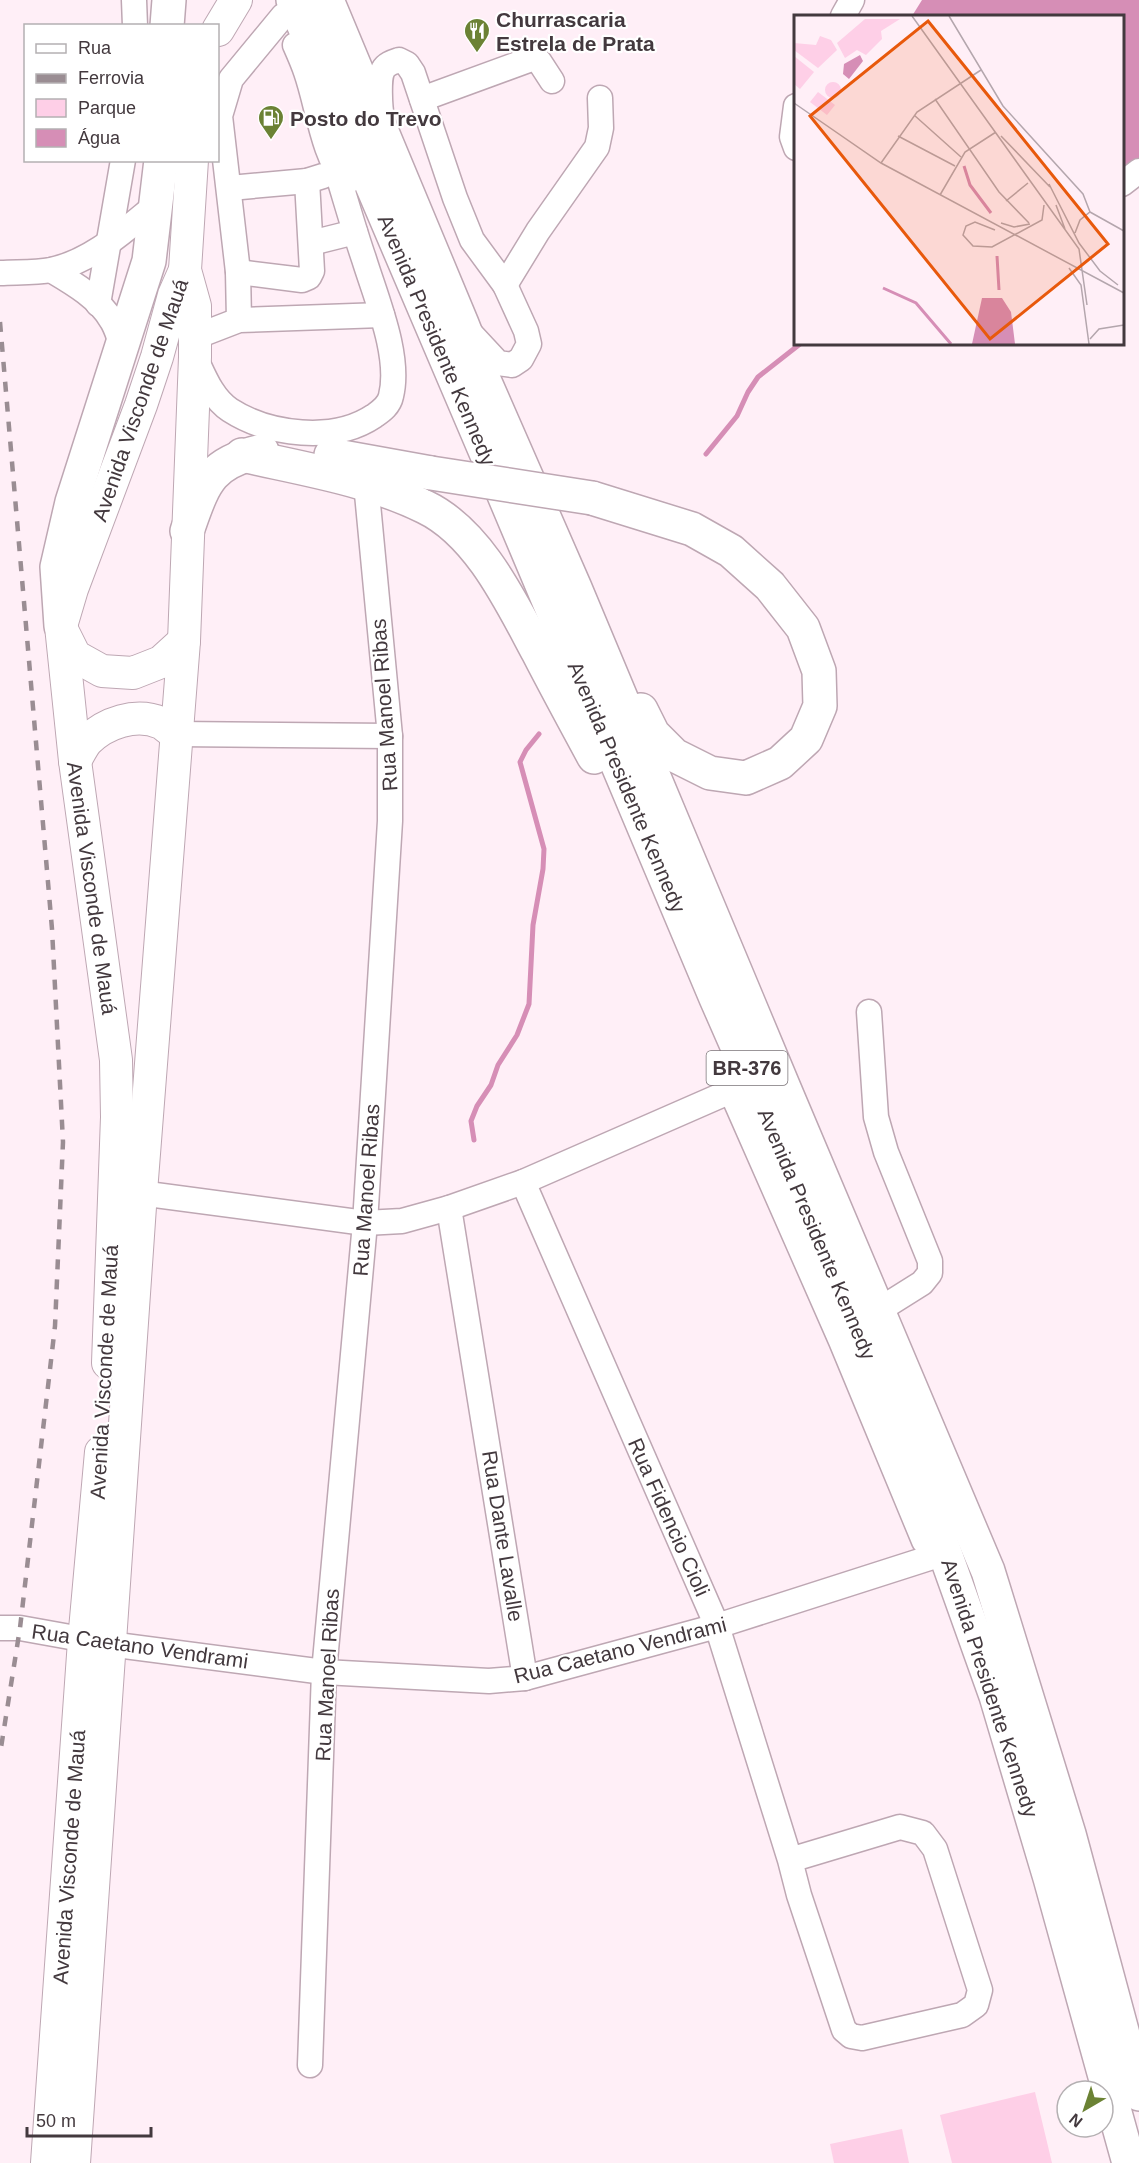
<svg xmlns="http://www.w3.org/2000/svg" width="1139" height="2163" font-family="Helvetica,sans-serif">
	<rect width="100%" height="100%" fill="#ffeff7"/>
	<g fill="#fecfe7">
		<path d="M1035 2092 1052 2163H952L940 2115Z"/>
		<path d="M902 2129 909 2163H834L830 2144Z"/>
	</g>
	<path fill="#d68eb6" d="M922 0H1139V165L1123 178 1122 16H912Z"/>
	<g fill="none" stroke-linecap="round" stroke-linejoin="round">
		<g stroke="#d68eb6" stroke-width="5">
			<path d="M706 454 737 416 748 392 758 377 800 344"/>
			<path d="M474 1140 471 1121 477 1106 491 1085 498 1065 517 1035 529 1004 533 925 543 869 544 849 520 762 526 750 539 734"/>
		</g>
		<defs>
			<g id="minor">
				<path d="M134 0 135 26"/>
				<path d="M843 16 852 0"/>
				<path d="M295 45C299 54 303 63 306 72 318 106 322 154 346 183"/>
				<path d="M422 99 534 58 539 61 552 81"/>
				<path d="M796 106 792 137 796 148"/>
				<path d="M382 118C380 108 378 78 383 70 386 64 393 62 399 60L407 64 413 73 455 198 472 240 505 285 526 331 529 344 521 359 512 365 498 363 471 334"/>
				<path d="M1122 184 1139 171"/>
				<path d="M230 188 307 181 323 176"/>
				<path d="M311 243 355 232"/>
				<path d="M51 270C73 283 99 298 112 321 117 329 119 339 123 347"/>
				<path d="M238 272 302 280 309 277 312 271 307 181"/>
				<path d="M0 273C16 272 35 273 51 270 93 261 126 229 157 204"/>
				<path d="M505 285 538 231 597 147 601 128 600 98"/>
				<path d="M98 304 123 160"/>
				<path d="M239 320 238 272 220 116 231 79 283 16"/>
				<path d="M195 337 239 320 382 315"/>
				<path d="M195 357C204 376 212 398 230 410 269 435 334 443 374 416 381 411 389 406 391 396 401 356 376 298 364 259 354 230 346 201 337 172"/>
				<path d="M176 734 390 736"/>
				<path d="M869 1012 876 1117 886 1152 930 1261V1273L922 1283 879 1310"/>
				<path d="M731 1091 841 1341 924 1541"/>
				<path d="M523 1182 717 1626 790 1860 799 1895 844 2030 851 2036 862 2038 962 2015 976 2005 980 1990 935 1849 923 1833 900 1827 790 1860"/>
				<path d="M125 1191 365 1223 402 1221 449 1208 523 1182 731 1091 753 1083"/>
				<path d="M449 1208 525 1678"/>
				<path d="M0 1628H20L109 1644 324 1672 489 1681 525 1678 717 1626 945 1553"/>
				<path d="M310 2065 324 1672 365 1223 390 821V736L366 483"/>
			</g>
			<g id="major">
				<path d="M218 30 236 0"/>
				<path d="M62 630 75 656 102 671 133 673 161 662 184 641"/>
				<path d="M75 761C79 754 82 747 87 741 105 723 136 712 161 723 166 726 171 731 176 734"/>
				<path d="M108 1363 117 1117 116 1060 75 761 61 626 72 589 141 405 157 357 174 295 185 270"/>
				<path d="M47 2163 84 1641 101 1452"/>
				<path d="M74 2163 141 1192 184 641 195 357V306L185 270 192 160"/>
			</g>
			<g id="highway">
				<path d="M293 0 499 483 716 998 759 1096 886 1400 945 1553 996 1696 1050 1878 1129 2163"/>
				<path d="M327 0 462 324 484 380 575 588 784 1088 988 1571 1069 1834 1139 2094"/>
				<path d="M167 26 169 0"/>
				<path d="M242 455C304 469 368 479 425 507 479 533 511 602 538 652 556 687 575 722 594 757"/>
				<path d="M331 455 431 473"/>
				<path d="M592 498 692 529 731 551 770 586 803 628 819 671 820 706 806 739 780 763 746 778 710 773 674 755 653 734 641 710"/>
				<path d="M187 531C204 484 208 463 262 451"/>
				<path d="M61 626 57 567 72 502 149 261 161 160"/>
			</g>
		</defs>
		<use href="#minor" stroke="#bea7b3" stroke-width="27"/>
		<use href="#major" stroke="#bea7b3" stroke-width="34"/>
		<use href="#highway" stroke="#bea7b3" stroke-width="36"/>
		<use href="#minor" stroke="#fff" stroke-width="24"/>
		<use href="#major" stroke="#fff" stroke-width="32"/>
		<use href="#highway" stroke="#fff" stroke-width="33"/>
		<path stroke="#9a8d93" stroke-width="4.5" stroke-dasharray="10 10" stroke-linecap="butt" d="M0 322 52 929 63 1142 55 1326 20 1628 0 1754"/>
		<defs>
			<path id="highway-bridge" d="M431 473 592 498"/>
		</defs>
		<use href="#highway-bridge" stroke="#bea7b3" stroke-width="36" stroke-linecap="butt"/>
		<use href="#highway-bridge" stroke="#fff" stroke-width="33"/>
	</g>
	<defs>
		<symbol id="restaurant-pin" viewBox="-11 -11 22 30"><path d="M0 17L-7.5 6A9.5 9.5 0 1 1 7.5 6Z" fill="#6b8234" stroke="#fff"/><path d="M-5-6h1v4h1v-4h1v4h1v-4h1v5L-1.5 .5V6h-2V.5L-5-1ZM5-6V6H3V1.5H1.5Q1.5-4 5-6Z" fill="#fff"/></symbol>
		<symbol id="fuel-pin" viewBox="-11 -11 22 30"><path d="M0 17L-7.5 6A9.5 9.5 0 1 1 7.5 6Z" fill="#6b8234" stroke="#fff"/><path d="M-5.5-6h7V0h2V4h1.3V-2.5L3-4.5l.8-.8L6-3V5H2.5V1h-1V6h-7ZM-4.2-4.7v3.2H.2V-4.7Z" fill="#fff"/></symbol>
	</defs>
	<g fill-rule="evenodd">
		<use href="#restaurant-pin" x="462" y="16" width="30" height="40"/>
		<use href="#fuel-pin" x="256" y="103" width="30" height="40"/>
	</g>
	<g text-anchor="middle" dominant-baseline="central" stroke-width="4.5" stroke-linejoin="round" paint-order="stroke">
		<rect fill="#fff" stroke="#7b7478" stroke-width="1.5" x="706.5" y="1051" width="81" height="34" rx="4.5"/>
		<g font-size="20" font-weight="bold" fill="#43393e">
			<text x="747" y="1068">BR-376</text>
		</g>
		<g font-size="21" font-weight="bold" fill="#43393e" stroke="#fff" text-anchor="start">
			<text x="496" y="19">Churrascaria<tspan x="496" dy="24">Estrela de Prata</tspan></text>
			<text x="290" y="118">Posto do Trevo</text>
		</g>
		<g font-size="21" fill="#43393e" stroke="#fff">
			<text transform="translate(437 340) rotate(67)">Avenida Presidente Kennedy</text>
			<text transform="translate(140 400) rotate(-71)">Avenida Visconde de Mauá</text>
			<text transform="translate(384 705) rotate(-94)">Rua Manoel Ribas</text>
			<text transform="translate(627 787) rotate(67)">Avenida Presidente Kennedy</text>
			<text transform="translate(92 888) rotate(82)">Avenida Visconde de Mauá</text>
			<text transform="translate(366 1190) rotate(-86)">Rua Manoel Ribas</text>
			<text transform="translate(817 1234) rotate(67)">Avenida Presidente Kennedy</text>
			<text transform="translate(104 1372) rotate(-87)">Avenida Visconde de Mauá</text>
			<text transform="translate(669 1517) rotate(66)">Rua Fidencio Cioli</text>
			<text transform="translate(503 1536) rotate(81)">Rua Dante Lavalle</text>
			<text transform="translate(140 1646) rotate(8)">Rua Caetano Vendrami</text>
			<text transform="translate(620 1650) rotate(-14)">Rua Caetano Vendrami</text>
			<text transform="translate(327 1675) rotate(-87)">Rua Manoel Ribas</text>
			<text transform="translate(990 1688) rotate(72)">Avenida Presidente Kennedy</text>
			<text transform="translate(69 1857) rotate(-86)">Avenida Visconde de Mauá</text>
		</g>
	</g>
	<g transform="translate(794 15)">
		<rect width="330" height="330" fill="#ffeff7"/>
		<path d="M71 4H106L87 16 88 24 72 40 63 35 51 43 43 28ZM26 21 37 25 43 35 24 53 0 35V28L22 30ZM0 41 20 57 6 74 0 69ZM31 75a8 8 0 1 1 16 0a8 8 0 1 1-16 0ZM24 77 41 90 33 100 16 87Z" fill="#fecfe7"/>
		<path d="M66 40 69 46 55 64 49 59 50 49ZM188 283H208L217 297 221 329H178Z" fill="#d68eb6"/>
		<path fill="none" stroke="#d68eb6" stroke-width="3" d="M170 151 176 170 197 198M203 241 205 275M89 273 122 288 157 329"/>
		<path fill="none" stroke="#b4a6ad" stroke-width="1.5" d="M118 1 285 234 293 290M155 1 209 91 289 179 296 197M141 84 205 177 235 208M0 88 87 148 330 278M120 100 167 142M104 121 161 151M207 121 256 172M87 148 123 97 187 55M255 169 285 228 306 256 324 270M146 180 171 137 202 117M212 186 234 168M262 190 271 214M207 208 220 212 236 209M201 215 181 207 172 211 169 220 179 231 198 232 248 205 250 190M281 218 286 205 296 197 330 216M275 253 287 270 295 329M296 324 305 314 330 310"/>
		<path fill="#e8590c" fill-opacity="0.15" stroke="#e8590c" stroke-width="3" d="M134 6 314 229 196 324 16 101Z"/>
		<rect width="330" height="330" fill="none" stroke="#43393e" stroke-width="3"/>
	</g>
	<rect x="24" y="24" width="195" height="138" fill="#ffffff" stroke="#b4b0b2" stroke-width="1.5"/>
	<rect x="36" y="44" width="30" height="9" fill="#ffffff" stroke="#b4b0b2" stroke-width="1.5"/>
	<text x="78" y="54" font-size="18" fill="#43393e">Rua</text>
	<rect x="36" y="74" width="30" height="9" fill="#9a8d93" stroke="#b4b0b2" stroke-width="1.5"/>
	<text x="78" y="84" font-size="18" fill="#43393e">Ferrovia</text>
	<rect x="36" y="99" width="30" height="18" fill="#fecfe7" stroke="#b4b0b2" stroke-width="1.5"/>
	<text x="78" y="114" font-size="18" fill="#43393e">Parque</text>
	<rect x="36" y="129" width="30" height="18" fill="#d68eb6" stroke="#b4b0b2" stroke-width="1.5"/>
	<text x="78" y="144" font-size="18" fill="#43393e">Água</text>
	<g transform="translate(1085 2109) rotate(219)"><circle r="28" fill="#ffffff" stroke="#b4b0b2" stroke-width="1.5"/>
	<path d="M0-4.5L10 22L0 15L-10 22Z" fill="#6b8234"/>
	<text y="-9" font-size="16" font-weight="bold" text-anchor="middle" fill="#43393e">N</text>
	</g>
	<path d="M27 2127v9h124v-9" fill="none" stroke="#43393e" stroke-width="3"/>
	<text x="36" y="2127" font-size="18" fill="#43393e" stroke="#ffffff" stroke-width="4.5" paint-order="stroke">50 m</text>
</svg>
